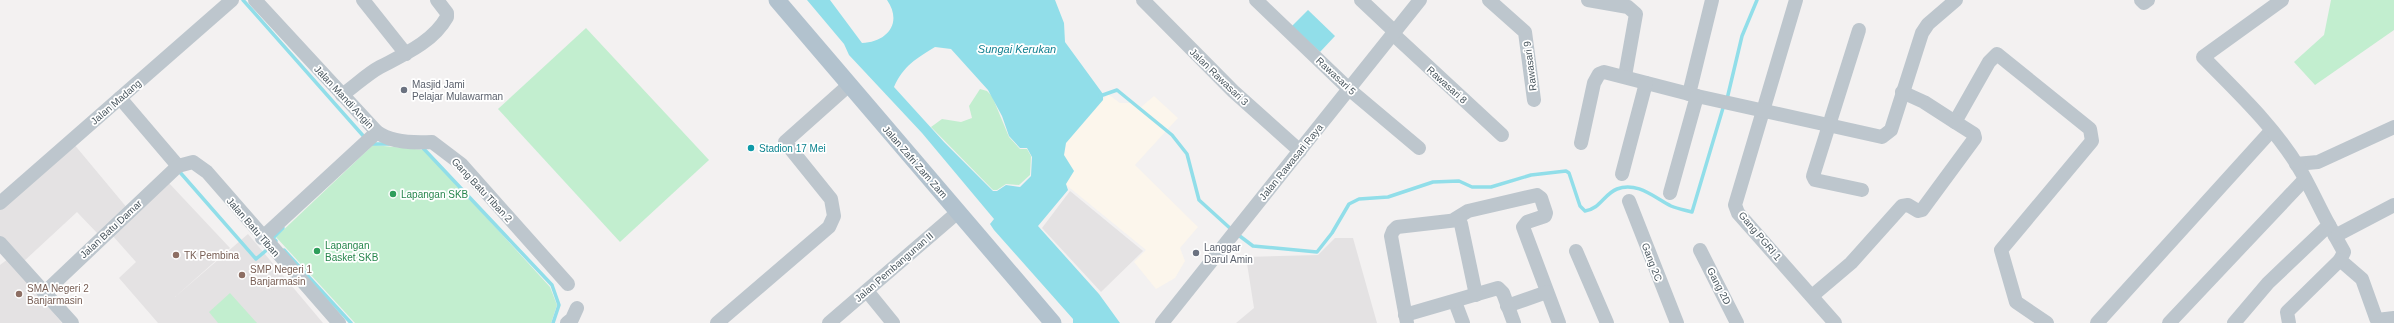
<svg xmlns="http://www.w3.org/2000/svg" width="2394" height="323" font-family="Helvetica,sans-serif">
	<rect width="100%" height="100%" fill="#f3f1f1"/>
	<path fill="#fcf6ec" d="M1108 94 1120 103H1135L1141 107 1154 96 1178 118 1135 165 1198 227 1180 248 1185 261 1175 278 1156 289 1134 262 1146 250 1065 184 1074 171 1064 155 1066 143Z"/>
	<g fill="#e4e2e3">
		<path d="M73 143 128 209 99 235 77 212 23 262 0 237V209Z"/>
		<path d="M168 182 230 248 175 297 248 234 323 323H158L119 278 136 262 112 235Z"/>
		<path d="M1070 191 1143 251 1101 292 1042 228Z"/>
		<path d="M1335 238H1353L1377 323H1236L1254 308 1246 257 1318 255Z"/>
		<path d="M8 259 62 323H0V265Z"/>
	</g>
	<g fill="#c2eecf">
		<path d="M2331 0H2394V30L2315 85 2294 62 2324 35Z"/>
		<path d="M586 28 709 160 620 242 498 109Z"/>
		<path d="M980 89 987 91 992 96 1009 137 1020 149H1027L1031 156 1030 175 1019 185 1006 184 997 190H993L931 127 942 119 961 122 972 118 969 106Z"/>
		<path d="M373 145 425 150 550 287 557 305 551 323H355L276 237Z"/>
		<path d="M230 293 257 323H218L209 312Z"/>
	</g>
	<g fill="#91dee9" fill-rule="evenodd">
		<path d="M807 0H830L862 43C887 42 903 23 887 0H1055L1064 23 1065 42 1103 94V100L1066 143 1064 155 1074 171 1066 184 1068 190 1038 226 1099 294 1120 323H1073V319L994 230 990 224 994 219 922 133 849 55 844 44ZM935 47 951 49 988 90 1002 116 1009 136 1020 148H1027L1032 157 1031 176 1020 187 1006 185 997 191H993L944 142 894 87C903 66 917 58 935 47Z"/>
		<path d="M1308 10 1335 36 1320 52 1292 26Z"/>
	</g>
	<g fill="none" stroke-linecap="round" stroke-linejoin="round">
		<g stroke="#91dee9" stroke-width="3.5">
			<path d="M243 0 366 139"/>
			<path d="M1100 96 1117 90 1172 135 1187 154 1199 200 1232 230"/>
			<path d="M1727 99 1742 36 1757 0"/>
			<path d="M371 144H389"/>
			<path d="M423 148 552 285 559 305 553 323"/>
			<path d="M178 170 256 259 269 248"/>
			<path d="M1237 234 1253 246 1317 252 1332 233 1349 204 1359 199 1388 197 1433 182 1459 181 1472 187H1491L1531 175 1566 171 1569 173 1580 206 1585 211C1600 209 1604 194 1617 189 1637 181 1655 198 1671 206 1678 209 1685 210 1692 212L1723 108"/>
			<path d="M276 241 273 238 283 228"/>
			<path d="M284 250 351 323"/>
		</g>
		<g stroke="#bdc6cd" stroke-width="14">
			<path d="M255 0 377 132C392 143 414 143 432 142L461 164 568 284"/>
			<path d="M363 0 406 54"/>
			<path d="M1143 0 1233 91 1300 151"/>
			<path d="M1256 0 1350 90 1419 148"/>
			<path d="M1361 0 1395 32"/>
			<path d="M1489 0 1525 32 1534 100"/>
			<path d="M1588 0 1628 7 1636 14 1625 76"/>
			<path d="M1796 0 1735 205 1738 213 1835 323"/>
			<path d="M2141 0 2144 3 2148 0"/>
			<path d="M1859 30 1813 176 1815 180 1862 190"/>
			<path d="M1393 34 1502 135"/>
			<path d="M1902 92 1924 102 1955 122 1989 62 1997 54 2090 129 2092 141 2001 250 2016 302 2047 323"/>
			<path d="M1689 94 1712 0"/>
			<path d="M342 95C355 86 367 74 380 67 405 54 433 42 447 17V13L437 0"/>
			<path d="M120 98 178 166"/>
			<path d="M1581 143 1594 83 1599 74 1604 72 1697 96 1882 137 1891 130 1922 33 1928 24 1956 0"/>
			<path d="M2296 164 2318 162 2394 127"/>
			<path d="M1622 174 1646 83"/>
			<path d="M1670 193 1697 96"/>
			<path d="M1629 201 1677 323"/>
			<path d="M0 203 232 0"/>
			<path d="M1455 219 1468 211 1537 195 1541 198 1546 213 1545 216 1527 222 1523 227 1559 323"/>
			<path d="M2329 225 2344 252 2340 260 2362 279 2376 318 2377 320 2394 318"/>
			<path d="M2335 236 2394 205"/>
			<path d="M262 238 377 132"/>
			<path d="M0 243 72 323"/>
			<path d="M1700 250 1737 323"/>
			<path d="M1576 251 1607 323"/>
			<path d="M867 291 893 323"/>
			<path d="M44 293 178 166 193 162 207 172 339 323"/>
			<path d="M1812 296 1851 263 1902 206 1908 205 1918 211 1922 210 1975 138 1974 134 1955 122"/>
			<path d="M1455 302 1463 323"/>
			<path d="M1507 306 1547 292"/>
			<path d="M1405 315 1498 288 1503 293 1514 323"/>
			<path d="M567 323 572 319 577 308"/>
			<path d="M717 323 829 227 834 216 831 199 785 142 849 85"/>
			<path d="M829 323 958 212"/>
			<path d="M1162 323 1420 0"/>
			<path d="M1407 323 1391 236 1393 231 1397 227 1458 220 1461 224 1476 295"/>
			<path d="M2097 323 2271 131"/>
			<path d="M2169 323 2305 179"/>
			<path d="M2234 323 2268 283 2329 225C2319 207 2310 186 2299 168 2274 126 2237 92 2203 57L2282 0"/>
			<path d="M2289 323 2287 312 2340 260"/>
		</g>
		<path stroke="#b2c2ce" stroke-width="17" d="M777 0 1053 323"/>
	</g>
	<g fill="#6b7280" stroke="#fff" stroke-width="1.5">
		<circle cx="404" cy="90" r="4"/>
		<circle cx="1196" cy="253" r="4"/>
	</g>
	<circle fill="#0f9aa8" stroke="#fff" stroke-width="1.5" cx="751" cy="148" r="4"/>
	<g fill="#2e9e5b" stroke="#fff" stroke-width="1.5">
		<circle cx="393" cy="194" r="4"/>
		<circle cx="317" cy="251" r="4"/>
	</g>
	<g fill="#8d6e63" stroke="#fff" stroke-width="1.5">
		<circle cx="176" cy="255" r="4"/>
		<circle cx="242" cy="275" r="4"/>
		<circle cx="19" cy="294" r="4"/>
	</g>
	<g text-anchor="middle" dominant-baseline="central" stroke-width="3.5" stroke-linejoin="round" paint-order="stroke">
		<g font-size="10" fill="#49565e" stroke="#fff">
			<text transform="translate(1530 66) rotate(-97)">Rawasari 9</text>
			<text transform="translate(1336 76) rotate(43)">Rawasari 5</text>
			<text transform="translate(1219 77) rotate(44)">Jalan Rawasari 3</text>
			<text transform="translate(1447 85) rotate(42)">Rawasari 8</text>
			<text transform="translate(344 97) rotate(47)">Jalan Mandi Angin</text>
			<text transform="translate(116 102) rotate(-41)">Jalan Madang</text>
			<text transform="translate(915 162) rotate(49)">Jalan Zafri Zam Zam</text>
			<text transform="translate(1291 162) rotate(-51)">Jalan Rawasari Raya</text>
			<text transform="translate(482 190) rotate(47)">Gang Batu Tiban 2</text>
			<text transform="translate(253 227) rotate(49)">Jalan Batu Tiban</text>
			<text transform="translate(111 229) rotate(-43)">Jalan Batu Damar</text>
			<text transform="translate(1760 236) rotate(50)">Gang PGRI 1</text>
			<text transform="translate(1652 262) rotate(69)">Gang 2C</text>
			<text transform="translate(894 267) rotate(-41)">Jalan Pembangunan II</text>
			<text transform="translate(1719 286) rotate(63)">Gang 2D</text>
		</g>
		<g font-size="10" fill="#5b616d" stroke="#fff" text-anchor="start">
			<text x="412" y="84">Masjid Jami<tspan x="412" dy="12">Pelajar Mulawarman</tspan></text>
			<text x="1204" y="247">Langgar<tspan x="1204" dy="12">Darul Amin</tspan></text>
		</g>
		<g font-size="10" fill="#0d838f" stroke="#fff" text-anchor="start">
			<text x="759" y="148">Stadion 17 Mei</text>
		</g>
		<g font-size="10" fill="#27864d" stroke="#fff" text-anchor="start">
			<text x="401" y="194">Lapangan SKB</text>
			<text x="325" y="245">Lapangan<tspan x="325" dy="12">Basket SKB</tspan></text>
		</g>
		<g font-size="10" fill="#785e54" stroke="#fff" text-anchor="start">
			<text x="184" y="255">TK Pembina</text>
			<text x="250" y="269">SMP Negeri 1<tspan x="250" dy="12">Banjarmasin</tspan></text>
			<text x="27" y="288">SMA Negeri 2<tspan x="27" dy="12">Banjarmasin</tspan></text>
		</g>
		<g font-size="11" font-style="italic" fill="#128090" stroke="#fff">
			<text x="1017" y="49">Sungai Kerukan</text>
		</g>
	</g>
</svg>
